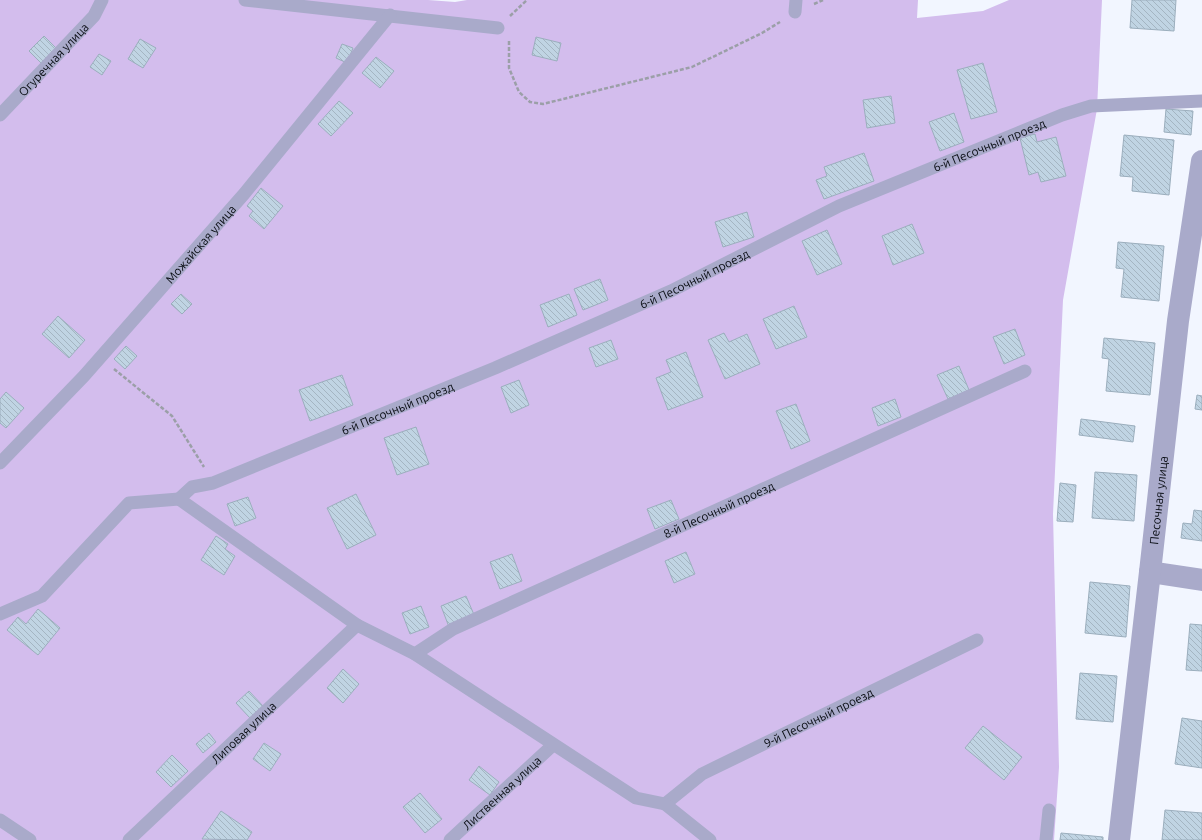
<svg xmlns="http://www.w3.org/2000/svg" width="1202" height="840" font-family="Ubuntu,sans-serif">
	<defs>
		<pattern id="building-back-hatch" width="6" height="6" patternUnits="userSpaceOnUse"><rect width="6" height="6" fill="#c0d4e3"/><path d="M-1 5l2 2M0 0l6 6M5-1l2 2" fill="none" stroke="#a4b5c2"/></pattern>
	</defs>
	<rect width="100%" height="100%" fill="#f2f6ff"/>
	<path fill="#d3bded" d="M0 0H428L455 2 467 0H918L917 18 983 11 1009 0H1102L1097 109 1063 300 1053 514 1059 767 1054 840H0Z"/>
	<g fill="url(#building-back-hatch)" stroke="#9baebd">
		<path d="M1132 0H1176L1174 31 1130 28Z"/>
		<path d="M44 36 58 50 43 65 29 51Z"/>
		<path d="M536 37 561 43 557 61 532 55Z"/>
		<path d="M140 39 156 48 143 68 128 59Z"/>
		<path d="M342 44 353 48 347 63 336 58Z"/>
		<path d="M99 54 111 61 102 75 90 67Z"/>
		<path d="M376 57 394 71 380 88 362 73Z"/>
		<path d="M983 63 997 112 971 119 957 70Z"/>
		<path d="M891 96 895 123 867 128 863 100Z"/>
		<path d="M339 101 353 113 331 136 318 124Z"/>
		<path d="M1166 109 1193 111 1191 135 1164 132Z"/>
		<path d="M954 113 964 142 940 151 929 122Z"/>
		<path d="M1035 134 1037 142 1056 137 1066 176 1041 182 1038 172 1029 175 1020 138Z"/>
		<path d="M1124 135 1174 140 1169 195 1132 191 1133 177 1120 176Z"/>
		<path d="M864 153 874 181 824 199 816 180 827 176 824 167Z"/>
		<path d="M261 188 283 206 264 229 249 216 253 211 247 206Z"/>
		<path d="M747 212 754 237 723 247 715 222Z"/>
		<path d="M912 224 924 253 893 265 882 236Z"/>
		<path d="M827 230 842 264 817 275 802 241Z"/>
		<path d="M1118 242 1164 246 1159 301 1121 297 1124 269 1116 268Z"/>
		<path d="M600 279 608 300 583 310 574 289Z"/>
		<path d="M181 294 192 304 182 314 171 304Z"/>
		<path d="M569 294 577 315 548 327 540 305Z"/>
		<path d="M794 306 807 337 776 349 763 319Z"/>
		<path d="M58 316 85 340 69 358 42 334Z"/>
		<path d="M1015 329 1025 355 1004 364 993 337Z"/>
		<path d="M724 333 729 342 747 334 760 364 725 379 708 340Z"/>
		<path d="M1104 338 1155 343 1150 395 1106 391 1109 359 1102 358Z"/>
		<path d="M611 340 618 359 596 367 589 348Z"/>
		<path d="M126 346 137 356 125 369 114 359Z"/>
		<path d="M686 352 703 397 668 410 656 378 671 372 666 360Z"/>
		<path d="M959 366 969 390 948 399 937 375Z"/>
		<path d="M342 375 353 405 310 421 299 390Z"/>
		<path d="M519 380 529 405 511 413 501 387Z"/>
		<path d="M6 392 24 408 6 428 0 423V399Z"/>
		<path d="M1197 395 1202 396V410L1195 409Z"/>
		<path d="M895 399 901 417 878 426 872 408Z"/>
		<path d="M796 404 810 441 791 449 776 411Z"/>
		<path d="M1081 419 1135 426 1133 442 1079 435Z"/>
		<path d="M416 427 429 464 397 475 384 438Z"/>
		<path d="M1095 472 1137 475 1134 521 1092 518Z"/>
		<path d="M1060 483 1076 485 1073 522 1057 521Z"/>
		<path d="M356 494 376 535 347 549 327 508Z"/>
		<path d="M248 497 256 518 235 526 227 504Z"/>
		<path d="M671 500 679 519 655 529 647 509Z"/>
		<path d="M1194 510 1202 511V541L1181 538 1183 523 1192 524Z"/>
		<path d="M216 536 228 544 225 549 235 556 224 575 201 560Z"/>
		<path d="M686 552 695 574 674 583 665 561Z"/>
		<path d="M512 554 522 581 500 589 490 562Z"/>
		<path d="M1090 582 1130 586 1126 637 1085 633Z"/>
		<path d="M466 596 475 617 449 627 441 606Z"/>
		<path d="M421 606 429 627 410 634 402 613Z"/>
		<path d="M38 609 60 628 38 655 7 630 18 617 26 624Z"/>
		<path d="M1190 624 1202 625V671L1186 670Z"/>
		<path d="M343 669 359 684 343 703 327 688Z"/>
		<path d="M1080 673 1117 676 1113 722 1076 719Z"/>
		<path d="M249 691 263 706 250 718 236 703Z"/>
		<path d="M1182 718 1202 721V768L1175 764Z"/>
		<path d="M983 726 1022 757 1004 780 965 748Z"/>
		<path d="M209 733 216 742 203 753 196 744Z"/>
		<path d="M264 743 281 754 270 771 253 759Z"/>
		<path d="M172 755 188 771 171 787 156 772Z"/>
		<path d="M479 766 499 782 490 795 469 780Z"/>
		<path d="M420 793 442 819 425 833 403 807Z"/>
		<path d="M1165 810 1202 813V840H1162Z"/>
		<path d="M221 811 252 832 247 840 202 839Z"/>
		<path d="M1061 833 1103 837V840H1060Z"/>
	</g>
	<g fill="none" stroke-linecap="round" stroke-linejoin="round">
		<g stroke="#9b9fa7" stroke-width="2.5" stroke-dasharray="4 2" stroke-linecap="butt">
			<path d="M814 4 823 0"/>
			<path d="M510 16 527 0"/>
			<path d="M509 41V68L519 92 530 102 543 104 692 67 762 33 780 22"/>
			<path d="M114 369 172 416 204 467"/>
		</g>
		<g stroke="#a9aaca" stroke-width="13">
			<path d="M245 0 498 28"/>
			<path d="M795 12 796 0"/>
			<path id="s1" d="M0 115 94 16 102 0"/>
			<path id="s2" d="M0 463 84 376 244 194 390 15"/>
			<path d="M0 614 42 596 129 503 179 499"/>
			<path id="s3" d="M415 654 453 629 1025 371"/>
			<path id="s4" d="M665 804 702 774 977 640"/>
			<path d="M0 820 30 840"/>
			<path id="s5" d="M129 840 357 625"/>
			<path id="s6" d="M450 840 553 745"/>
			<path id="s7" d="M710 840 665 804 636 798 415 654 357 625 179 499 192 487 213 483 495 368 671 291 839 206 1062 115 1091 106 1202 101"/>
			<path d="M1046 840 1049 810"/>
		</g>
		<g stroke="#a9aaca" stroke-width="22">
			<path d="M1150 572 1202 580"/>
			<path id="s8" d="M1119 840 1150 572 1178 321 1202 161"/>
		</g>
	</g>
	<g text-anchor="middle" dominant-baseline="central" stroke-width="3.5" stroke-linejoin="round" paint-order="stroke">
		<g font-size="12" fill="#080c12" stroke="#fff">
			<text stroke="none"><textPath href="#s1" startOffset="77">Огуречная улица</textPath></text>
			<text stroke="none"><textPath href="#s7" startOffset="1520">6-й Песочный проезд</textPath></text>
			<text stroke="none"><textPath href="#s2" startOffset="297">Можайская улица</textPath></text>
			<text stroke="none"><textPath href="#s7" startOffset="1196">6-й Песочный проезд</textPath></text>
			<text stroke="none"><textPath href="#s7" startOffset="872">6-й Песочный проезд</textPath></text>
			<text stroke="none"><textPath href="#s8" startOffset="342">Песочная улица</textPath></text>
			<text stroke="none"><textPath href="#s3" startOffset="337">8-й Песочный проезд</textPath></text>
			<text stroke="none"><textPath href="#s4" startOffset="177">9-й Песочный проезд</textPath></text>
			<text stroke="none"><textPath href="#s5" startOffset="157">Липовая улица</textPath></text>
			<text stroke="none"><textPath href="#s6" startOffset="70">Лиственная улица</textPath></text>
		</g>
	</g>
</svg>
